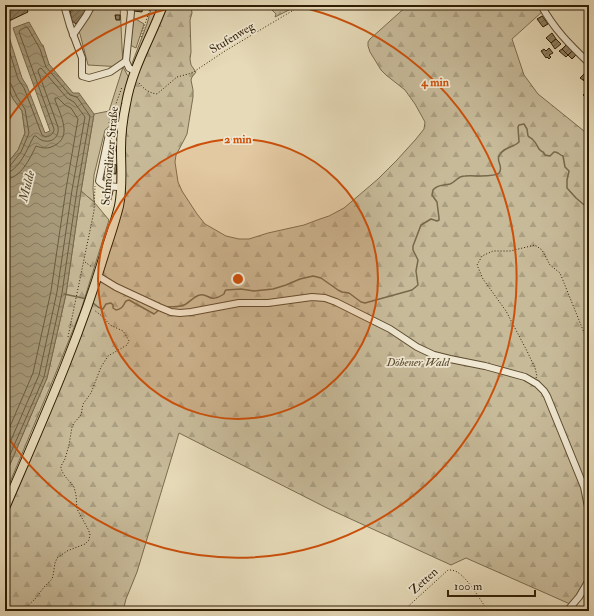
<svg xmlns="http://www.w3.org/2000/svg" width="594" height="616" font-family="'IM FELL Double Pica',serif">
	<defs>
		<pattern id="forest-firs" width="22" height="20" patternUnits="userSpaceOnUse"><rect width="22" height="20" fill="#c7ba99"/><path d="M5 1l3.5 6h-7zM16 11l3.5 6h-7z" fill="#ab9f82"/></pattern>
		<pattern id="water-waves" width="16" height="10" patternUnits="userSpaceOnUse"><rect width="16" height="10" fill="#a79a7a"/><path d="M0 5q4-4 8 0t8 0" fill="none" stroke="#887d62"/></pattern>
		<pattern id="building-hatch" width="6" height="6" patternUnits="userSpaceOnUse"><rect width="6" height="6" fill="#8e7f61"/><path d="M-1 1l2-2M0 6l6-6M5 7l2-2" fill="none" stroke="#74674e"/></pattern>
	</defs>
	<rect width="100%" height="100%" fill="#e6dab8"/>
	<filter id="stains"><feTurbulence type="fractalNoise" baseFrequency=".005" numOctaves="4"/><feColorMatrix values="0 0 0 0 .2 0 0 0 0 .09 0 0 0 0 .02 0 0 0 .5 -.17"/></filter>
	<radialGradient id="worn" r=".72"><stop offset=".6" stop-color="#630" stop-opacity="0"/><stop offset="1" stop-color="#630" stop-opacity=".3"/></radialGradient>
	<g fill="#c7ba99" stroke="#7a6c4e">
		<path d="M96 5H120L123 67 129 78 121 116 105 130 94 175 93 188 94 202 81 191 94 114 109 111 123 67 88 65 80 34 78 30Z"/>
		<path d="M152 5H159L134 67 131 66 147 24Z"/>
		<path d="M134 18 144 24 136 48 130 45Z"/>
		<path d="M5 85 8 87 13 99 22 111 25 133 18 150 5 166Z"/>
	</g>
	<g fill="url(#forest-firs)" stroke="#7a6c4e">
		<path d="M166 5H191L192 13 190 20 191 52 190 59 191 65 196 72 192 77 191 80 193 90V97L187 134 184 140 176 155 175 162 178 182 182 191 197 214 205 224 226 236 239 239H249L268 233 304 225 320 219 329 216 344 208 378 179 397 160 416 139 424 129 425 122 415 104 405 90 386 75 381 70 370 52 368 46V42L370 39 408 5H540L543 11 512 39 524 75 538 94 589 135V574L583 586 570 604 466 558 451 565 329 509 179 433 137 572 126 599 123 611H5V516L68 365 118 218 128 109 134 82Z"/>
		<path d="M267 5H299L275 17 276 14Z"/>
		<path d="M81 191 94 202 109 220 81 310 53 380 5 494V476L47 378 66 294Z"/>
	</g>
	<path fill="url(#water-waves)" stroke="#77684a" d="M5 12 9 21 5 24 22 78 27 86 45 133 50 131 13 28 29 22 42 45H43L49 64 73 93H79L94 114 81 191 66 294 47 378 5 476V166L18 150 25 133 22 111 13 99 8 87 5 85Z"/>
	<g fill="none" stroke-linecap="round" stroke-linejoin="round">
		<g stroke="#6a5c3e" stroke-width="1">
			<path d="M5 37 18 79 24 88 42 135 46 137C50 136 54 134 54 129L19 32 20 30 26 27 28 28 40 49 46 67 70 95 77 97 90 116 77 190 62 293 44 377 5 466"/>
			<path d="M5 82H8L11 84 17 97 25 109 29 133 21 152 9 167 5 168"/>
			<path d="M5 173C19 172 28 147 34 136H36C45 146 60 141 58 127L38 71 39 69 41 68 67 98 74 102 85 117 72 190 57 292 39 375 5 454"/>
			<path d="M5 179C21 179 30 158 36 146 39 147 42 148 46 148 50 148 54 146 57 144 72 134 59 112 55 100V98H58L65 105 71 108 78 119 66 189 51 291 33 373 5 438"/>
		</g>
		<g stroke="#77684a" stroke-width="1.5">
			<path d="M64 294 87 299"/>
			<path d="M92 302 98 307 103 309 106 304 111 303 113 305V308L116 310C123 309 123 305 126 301L129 300 154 314 159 310"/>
			<path d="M165 307C171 306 177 308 184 305 189 303 194 296 200 295 209 293 209 304 224 294L225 291 226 290 241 289 254 291 273 289 286 285 300 279 313 276 321 278 338 290 342 292 349 293 361 302 365 303 412 290 418 285 416 271 418 260 413 250V246L421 225 431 219 437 221 439 220V218L437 202 432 195 433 190C438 184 443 186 450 184 456 182 457 176 465 176 473 175 494 178 499 173 504 167 496 161 499 156 503 147 513 148 519 142L518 127 519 125 524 124 527 129 528 136C530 138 532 138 533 140 538 144 537 150 543 152L545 155 550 156 554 152C558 151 559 155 563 156L565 167 569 171 567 180V188L576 198 589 209"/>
		</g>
	</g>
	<g fill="url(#building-hatch)" stroke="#2e1d03">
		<path d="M16 5H30L26 7 28 12 9 21 5 12V10Z"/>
		<path d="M75 5H77L86 11 76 24 72 21 70 12Z"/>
		<path d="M135 5H143L142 12 134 11Z"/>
		<path d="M115 15H120V20H116Z"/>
		<path d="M542 16 548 24 543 27 537 19Z"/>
		<path d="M552 33 556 39 551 43 546 38Z"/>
		<path d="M556 39 561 44 555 49 551 43Z"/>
		<path d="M566 45 572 51 568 55 562 49Z"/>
		<path d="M549 48 553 53 549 55 551 57 549 59 547 57 546 58 541 51 544 49 546 51Z"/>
		<path d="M562 49 568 55 566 57 559 51Z"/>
		<path d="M572 51 576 55 572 59 568 55Z"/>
		<path d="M588 69 589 78 588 79 584 74Z"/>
		<path d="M584 74 586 77 583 80 580 78Z"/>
		<path d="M586 77 588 79 585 82 583 80Z"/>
		<path d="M585 93 589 98 588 100 583 95Z"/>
		<path d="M111 145 116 146V151H110Z"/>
		<path d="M110 164 117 165 116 174 108 173Z"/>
		<path d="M104 174 108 175 107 181 102 180Z"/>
		<path d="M106 190 113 191 110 203 104 202Z"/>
	</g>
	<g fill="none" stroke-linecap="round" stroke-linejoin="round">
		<defs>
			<g id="minor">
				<path d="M64 5 70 26 82 58V76L89 78 110 72 126 61"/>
				<path d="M129 5 131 12 126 61 129 68 135 71"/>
				<path d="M541 5C554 29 569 44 589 63"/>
				<path d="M73 35 86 16 92 5"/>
				<path d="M121 187C114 187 104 187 99 181L109 134 115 126 123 124"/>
				<path d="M98 276 116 287 159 307 171 312 180 313 191 312 239 303H268L312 297 325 298 336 302 390 329 417 347 434 355 450 359 485 366 525 377 537 384 544 391 547 396 584 487 589 512"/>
				<path d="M567 611 579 597 589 580"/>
			</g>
			<path id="major" d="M5 508C41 424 79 340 105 252 110 237 115 222 119 206 123 187 121 168 121 149 121 134 123 118 126 104 132 68 151 38 163 5"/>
		</defs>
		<use href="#minor" stroke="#5c4c30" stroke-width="8"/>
		<use href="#major" stroke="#2e1d03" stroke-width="10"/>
		<g stroke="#2e1d03" stroke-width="1" stroke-dasharray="1 2" stroke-linecap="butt">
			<path d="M141 37 151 5"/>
			<path d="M139 83C144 89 149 93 157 94L177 77 192 73 225 51 302 5"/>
			<path d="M109 123 122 87"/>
			<path d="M85 262 92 267"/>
			<path d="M68 337 94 211 95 186"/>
			<path d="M536 378 537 376 535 368 527 351 506 311 483 279 477 265 482 256 493 251H510L535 245 542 250 550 265 560 273 589 345"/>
			<path d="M22 611 35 599 45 586 52 579 53 576 55 563 57 558 67 551 85 544 89 540 90 534 88 529 77 509 76 495 74 487 64 475 61 469V466L65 459 69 445 72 427 74 423 81 415 83 404 91 393 101 367 108 356 127 345 129 341 125 334 123 331 110 325 102 316 94 310"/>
			<path d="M403 611 448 570C451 570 454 570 457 572 467 577 481 601 488 611"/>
		</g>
		<use href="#minor" stroke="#efe7d1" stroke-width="6"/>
		<use href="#major" stroke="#e6dab8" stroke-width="8"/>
	</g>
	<circle cx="238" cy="279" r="140" fill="#cc500b" fill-opacity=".12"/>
	<g fill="none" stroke="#cc500b" stroke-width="2">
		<circle cx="238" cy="279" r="140"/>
		<path d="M5 125A279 279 0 0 1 185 5M291 5A279 279 0 1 1 5 433"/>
	</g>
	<g text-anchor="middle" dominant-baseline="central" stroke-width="3.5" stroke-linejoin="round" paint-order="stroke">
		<g font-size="12" fill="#2e1d03" stroke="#efe7d1">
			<text transform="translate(232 38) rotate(-31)">Stufenweg</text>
			<text transform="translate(110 156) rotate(-85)">Schmorditzer Straße</text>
			<text transform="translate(424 581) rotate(-42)">Zetten</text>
		</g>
		<g font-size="12" font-style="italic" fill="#5c4c30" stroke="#efe7d1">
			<text x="418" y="362">Döbener Wald</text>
		</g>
		<g font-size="13" font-style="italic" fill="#58492d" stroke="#efe7d1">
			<text transform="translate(27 186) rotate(-76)">Mulde</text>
		</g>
	</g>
	<circle cx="238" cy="279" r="6" fill="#cc500b" stroke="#efe7d1" stroke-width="2"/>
	<g font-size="12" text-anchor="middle" font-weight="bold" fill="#cc500b" stroke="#efe7d1" stroke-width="3.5" stroke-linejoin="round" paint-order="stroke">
		<text x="435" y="86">4 min</text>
		<text x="238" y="143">2 min</text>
	</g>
	<rect width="594" height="616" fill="none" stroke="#e6dab8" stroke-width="20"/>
	<rect x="6" y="6" width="582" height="604" fill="none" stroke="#2e1d03" stroke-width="2"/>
	<rect x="10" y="10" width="574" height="596" fill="none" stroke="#2e1d03"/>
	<path d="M448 590v6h87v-6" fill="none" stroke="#2e1d03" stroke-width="2"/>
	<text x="454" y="590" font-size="12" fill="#2e1d03" stroke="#efe7d1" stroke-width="3" paint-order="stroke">100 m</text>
	<rect width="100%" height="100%" filter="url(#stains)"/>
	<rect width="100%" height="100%" fill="url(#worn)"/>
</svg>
